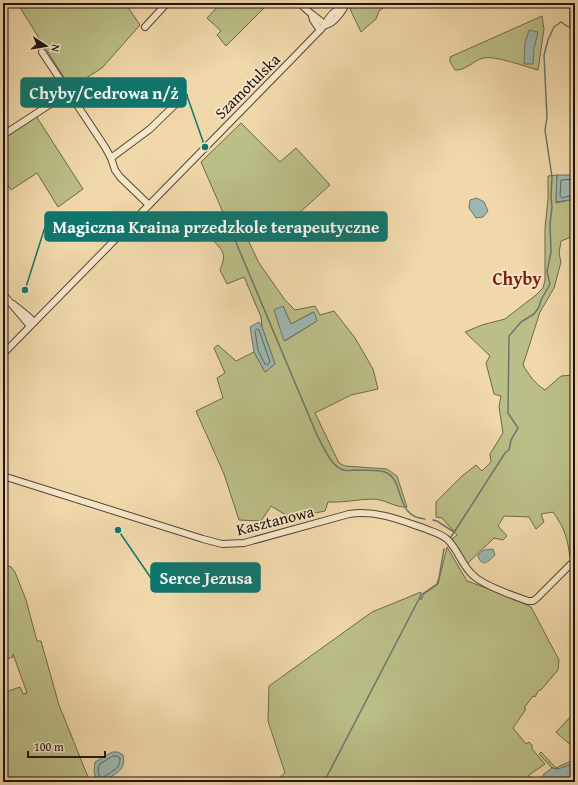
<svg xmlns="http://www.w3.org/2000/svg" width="578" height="785" font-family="'Gentium Book Plus',serif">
	<rect width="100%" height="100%" fill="#f0d8aa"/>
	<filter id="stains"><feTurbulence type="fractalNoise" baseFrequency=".005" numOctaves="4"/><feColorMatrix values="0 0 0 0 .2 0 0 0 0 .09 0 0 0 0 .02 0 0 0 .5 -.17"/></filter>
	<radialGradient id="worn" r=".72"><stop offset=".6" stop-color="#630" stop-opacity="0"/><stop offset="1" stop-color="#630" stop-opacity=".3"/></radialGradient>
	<g fill="#bbbe87" stroke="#6e684a" fill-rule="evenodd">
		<path d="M17 3H125L140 25 102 68 75 85 68 84Z"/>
		<path d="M221 3H269L226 46 217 35 221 31 207 18Z"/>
		<path d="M356 3H389L379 11 376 19 361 32 350 9Z"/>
		<path d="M542 16 544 29 538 70C526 67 495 55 483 58 473 61 465 71 455 70L450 62V57Z"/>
		<path d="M36 116 83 189 58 207 37 173 11 190 3 177V138Z"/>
		<path d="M241 123 280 162 296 148 330 185 299 213 313 230V233L298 237 283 220 268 232 263 227 248 240 259 263 285 300 295 310 315 306 320 315 334 311 355 338 373 369 378 389 351 395 315 413 339 463 345 466 387 469 397 476 407 507C395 508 385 499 373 499 358 499 344 503 328 502L325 511 291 518 271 506 261 521 239 520 224 474 196 411 223 398 217 378 225 373 214 348 218 345 236 361 254 352 265 372 275 364 262 327 261 317 244 277 227 284 220 270C227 254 223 251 212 239L219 220 225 217 201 162ZM283 306 291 324 313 312 317 321 285 341Z"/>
		<path d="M557 175 556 203 569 200 575 201 571 237 561 241 559 253 561 262 554 288 540 312 523 365C529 375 535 384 545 390L561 376 574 375 575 492 571 496 575 510V552L570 557C567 537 565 529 553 512L541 514 544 522 536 529 529 517 504 516 498 526 507 536 503 540 494 538 466 565 461 555V553L459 549 457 548 452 539 457 535 442 518 436 517V502L462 476 476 465 482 471 491 462 490 454 503 433 499 407 501 396 494 394 486 363 490 356 465 332 482 325 505 319 536 295 543 288 545 280V228L548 199V176Z"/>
		<path d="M447 547 467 581 511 597 531 607 559 660 558 670 541 690H539L535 697 533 696 524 708 526 709 513 728 526 744 529 742 532 745V749L545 764 529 775 531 782H274L285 773 268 721 269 686 372 612 421 592V600L424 594 438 584Z"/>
		<path d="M3 564 11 567 15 572 26 600 37 641H41L59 705 90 782H3V693L20 687 23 694 27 693 13 654V657L3 660Z"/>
		<path d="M575 712V749L556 732Z"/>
		<path d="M541 752 556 768 575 759V779L558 769 552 768 539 754Z"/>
	</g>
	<g fill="#9db8b2" stroke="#6b7670">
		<path d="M529 30 538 32 534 49 533 64H524L525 43Z"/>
		<path d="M557 175H575V201L569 200 556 202Z"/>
		<path d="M477 198 484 202 488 211 483 217 476 218 469 208 470 200Z"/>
		<path d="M283 306 291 324 314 312 317 321 284 341 274 310Z"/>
		<path d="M259 322 262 327 275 364 265 372 254 352 250 327Z"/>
		<path d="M493 549 495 555C488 562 482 568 478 556 481 549 486 550 493 549Z"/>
		<path d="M112 752H118L123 755C127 771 114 774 103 782L96 780 94 771 95 762Z"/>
		<path d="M575 763V782H539L544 774 552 768 558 769Z"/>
	</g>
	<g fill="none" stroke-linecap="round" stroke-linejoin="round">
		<g stroke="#5f6560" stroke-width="1">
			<path d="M575 179 561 180 560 196 562 198 569 196 575 197"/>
			<path d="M257 329 259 330 270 362 267 365 265 364 258 350 255 331Z"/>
			<path d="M113 756H117L120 758C121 769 110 772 102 778H100L98 771 99 765Z"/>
		</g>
		<g stroke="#6b7670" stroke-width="1.5">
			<path d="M570 27V3"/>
			<path d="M227 221 317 435C325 449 333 475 353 470 362 471 377 469 385 472 406 480 393 516 425 519"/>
			<path d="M433 520 437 521 454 532"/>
			<path d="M451 537 505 453 509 450 511 440 518 428 508 413 509 336 521 322 534 314 539 307 541 300 550 284 547 272 551 252 550 224 552 207 551 197 552 177 545 130 547 117 544 55 548 40 554 27 561 22 570 28 575 27"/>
			<path d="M324 782 421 595 437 584 439 578 444 549"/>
		</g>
		<defs>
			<g id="minor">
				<path d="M300 3C308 13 316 16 325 25"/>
				<path d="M312 16 313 20 320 30"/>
				<path d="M325 25C334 24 341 13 345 6"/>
				<path d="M145 27 167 3"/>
				<path d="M42 52 105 147 111 158 115 170 120 177 149 205"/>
				<path d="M3 135 69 92"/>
				<path d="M111 158 150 129 184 96"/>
				<path d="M3 294 30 326"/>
				<path d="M13 304 28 316 34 322"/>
				<path d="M3 354 294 57 325 25C328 16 337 9 345 5"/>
				<path d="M3 476 203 539 222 544 244 543 349 514C377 510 400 520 426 529 433 532 442 534 448 540 459 551 462 567 475 577 487 587 514 596 528 601H533L538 597 575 560"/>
			</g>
		</defs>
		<use href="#minor" stroke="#554434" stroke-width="8"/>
		<use href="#minor" stroke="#f5e6c8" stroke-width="6"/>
	</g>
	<g text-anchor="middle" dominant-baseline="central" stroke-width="3.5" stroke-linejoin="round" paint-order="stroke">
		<g font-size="16" fill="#21120d" stroke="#f5e6c8">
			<text transform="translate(247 86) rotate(-45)">Szamotulska</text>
			<text transform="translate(275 520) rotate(-14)">Kasztanowa</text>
		</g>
		<g font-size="18" font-weight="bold" fill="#7a1f14" stroke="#f5e6c8">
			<text x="517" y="278">Chyby</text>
		</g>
	</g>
	<path fill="none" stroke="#0f766e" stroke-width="1.5" d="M205 147L186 93M25 290L45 227M118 530L151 578"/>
	<g fill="#0f766e" stroke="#f5e6c8" stroke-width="1.5">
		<circle cx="205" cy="147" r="4"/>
		<circle cx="25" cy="290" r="4"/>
		<circle cx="118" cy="530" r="4"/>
	</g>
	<g fill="#0f766e" stroke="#0f766e" stroke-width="1.5">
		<rect x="21" y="78" width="165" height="29" rx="4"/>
		<rect x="45" y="212" width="342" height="29" rx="4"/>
		<rect x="151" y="563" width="109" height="29" rx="4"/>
	</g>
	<g font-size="17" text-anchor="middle" font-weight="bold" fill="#fff">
		<text x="104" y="99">Chyby/Cedrowa n/ż</text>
		<text x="216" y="233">Magiczna Kraina przedzkole terapeutyczne</text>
		<text x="206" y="584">Serce Jezusa</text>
	</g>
	<rect width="578" height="785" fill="none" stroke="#f0d8aa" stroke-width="16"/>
	<rect x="4" y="4" width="570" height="777" fill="none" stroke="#21120d" stroke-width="2"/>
	<rect x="8" y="8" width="562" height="769" fill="none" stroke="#21120d"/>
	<g transform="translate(46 46) rotate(102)" stroke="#f5e6c8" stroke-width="3" paint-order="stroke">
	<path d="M0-3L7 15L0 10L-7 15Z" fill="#21120d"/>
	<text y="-6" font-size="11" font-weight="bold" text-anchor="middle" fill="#21120d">N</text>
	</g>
	<path d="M28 751v6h77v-6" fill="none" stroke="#21120d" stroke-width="2"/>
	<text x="34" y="751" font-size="12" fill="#21120d" stroke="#f5e6c8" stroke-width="3" paint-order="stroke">100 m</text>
	<rect width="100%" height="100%" filter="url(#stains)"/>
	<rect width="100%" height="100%" fill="url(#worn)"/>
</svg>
